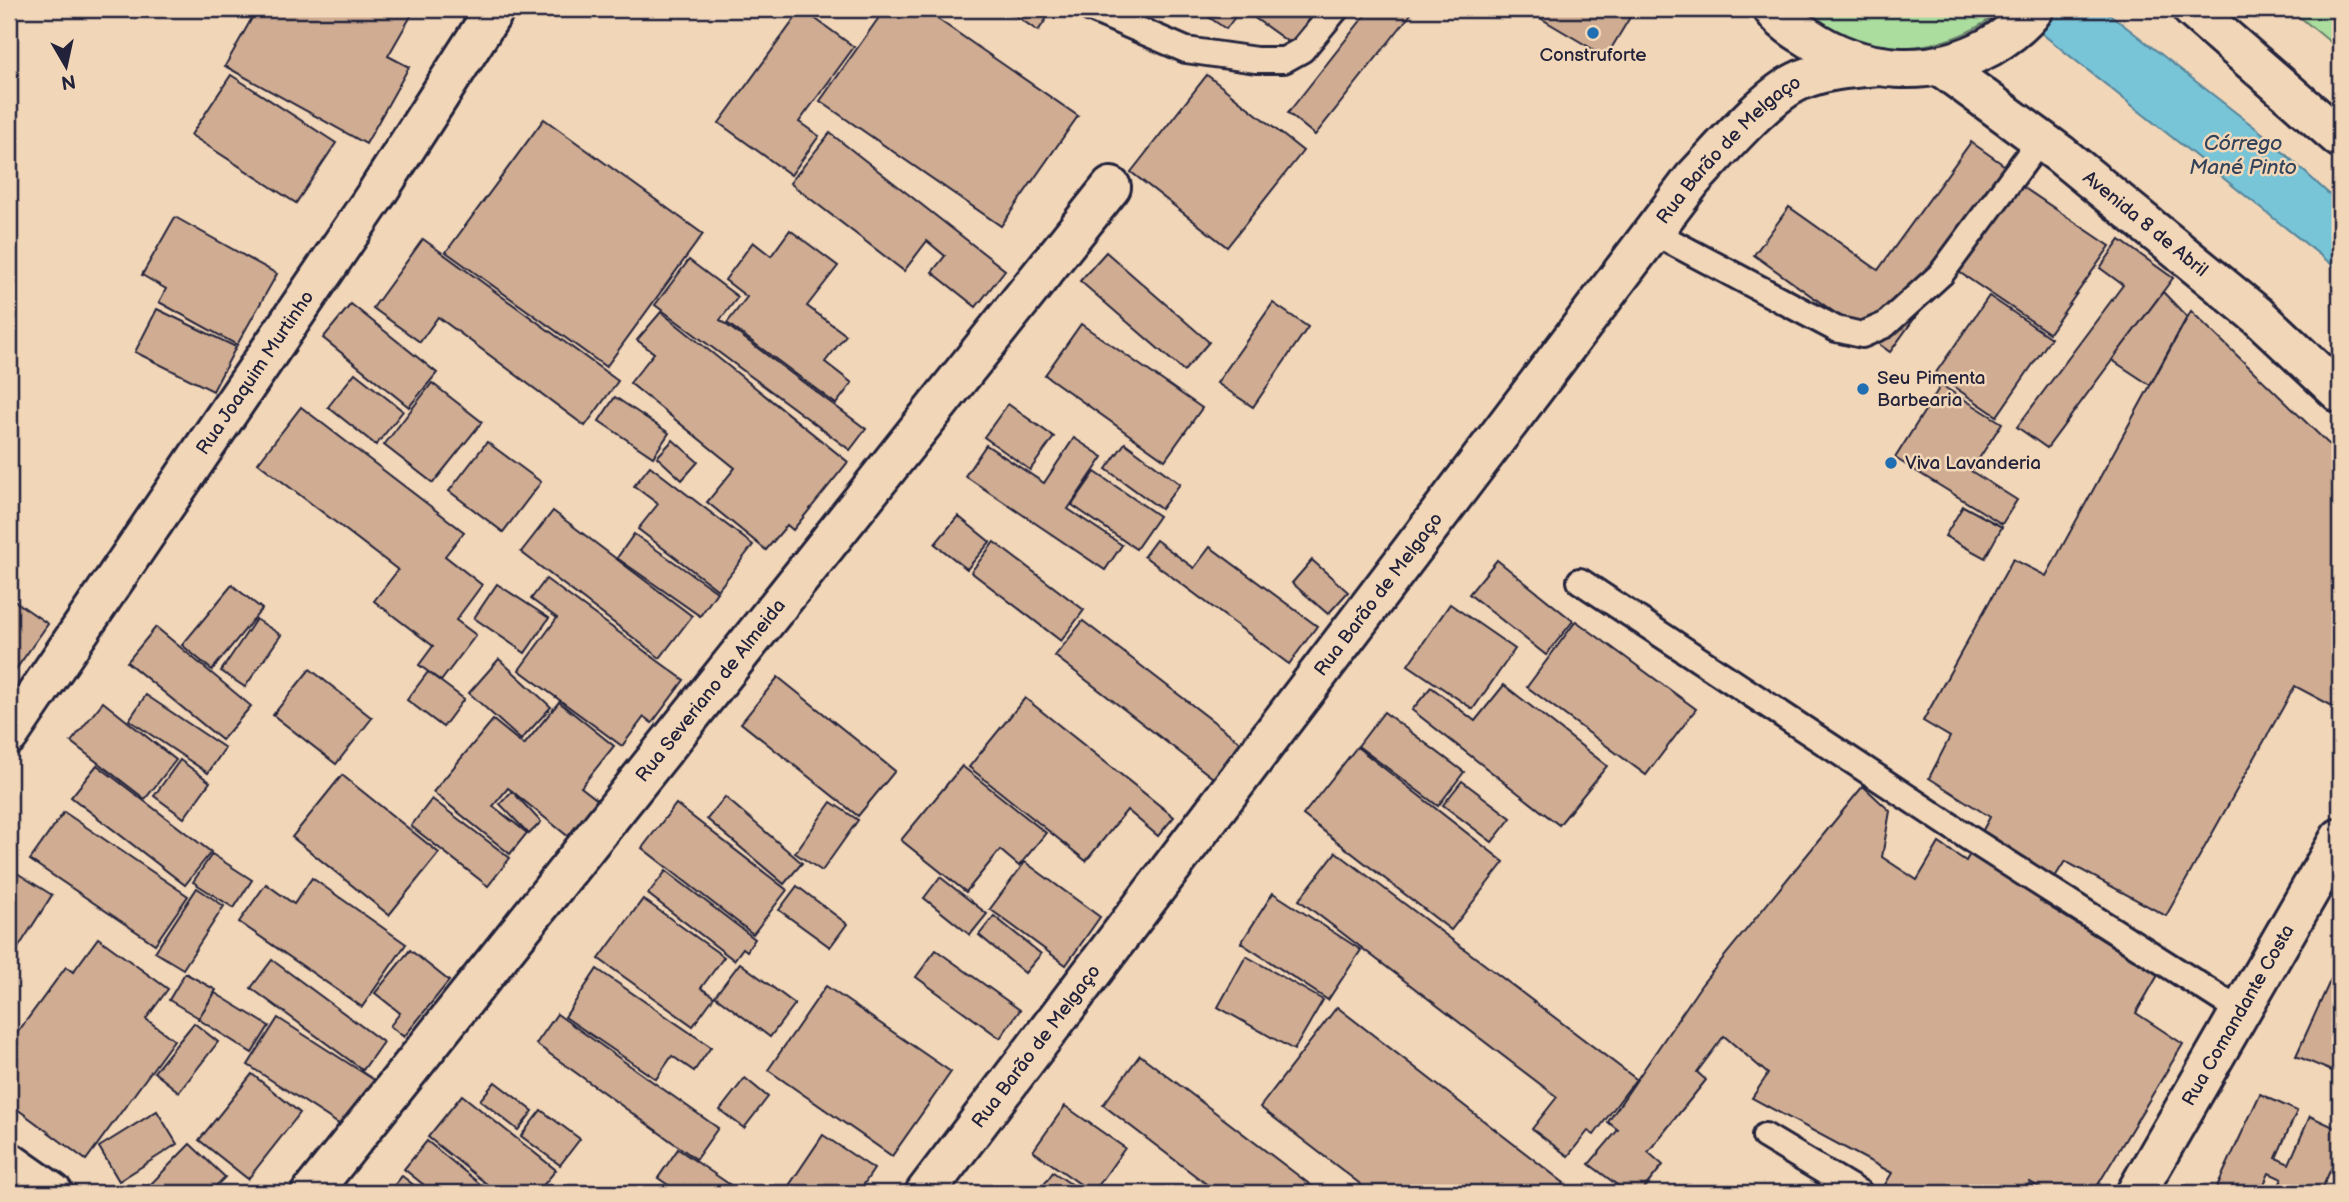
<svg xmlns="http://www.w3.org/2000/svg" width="2349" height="1202" font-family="'Balsamiq Sans',sans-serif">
	<rect width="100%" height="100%" fill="#f2d6b8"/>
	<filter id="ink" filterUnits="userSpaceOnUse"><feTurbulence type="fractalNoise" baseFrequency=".0143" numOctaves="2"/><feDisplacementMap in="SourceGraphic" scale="14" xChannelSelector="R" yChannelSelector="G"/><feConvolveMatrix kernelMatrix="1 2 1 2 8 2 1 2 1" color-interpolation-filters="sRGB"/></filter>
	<g filter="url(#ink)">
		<g fill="#abdd9e" stroke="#66806c" stroke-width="2">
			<path d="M1795 9H2003C1955 50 1888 58 1831 33 1818 27 1806 17 1795 9Z"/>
			<path d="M2290 9H2340V50Z"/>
		</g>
		<path fill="#79c5d8" stroke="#568499" stroke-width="2" d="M2011 9H2103L2262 133 2340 204V271Z"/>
		<g fill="#d0ad92" stroke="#22223b" stroke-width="2">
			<path d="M257 9H415L388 56 409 67 366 144 225 66Z"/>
			<path d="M802 9 854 47 799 122 819 136 791 175 719 123Z"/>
			<path d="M885 9H923L1078 116 1001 226 820 101Z"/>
			<path d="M1006 9H1053L1038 31Z"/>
			<path d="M1197 9H1241L1226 29Z"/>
			<path d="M1242 9H1321L1294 46Z"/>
			<path d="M1370 9H1405L1411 14 1315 135 1288 113Z"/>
			<path d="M1525 9H1635L1606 57Z"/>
			<path d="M231 75 336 143 296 203 191 135Z"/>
			<path d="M1207 75 1303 151 1227 247 1131 172Z"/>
			<path d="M544 119 703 234 606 367 446 252Z"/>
			<path d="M830 133 1005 270 976 307 932 272 945 256 927 241 904 271 790 183Z"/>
			<path d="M1971 142 2018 175 1890 352 1754 255 1789 207 1878 270Z"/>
			<path d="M2017 183 2110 246 2049 333 1956 270Z"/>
			<path d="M175 217 277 274 237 345 159 302 166 289 142 275Z"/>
			<path d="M790 230 838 266 807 306 846 335 825 362 852 383 836 404 727 323 747 297 725 280 753 242 771 256Z"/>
			<path d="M423 239 618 381 585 426 438 317 420 342 373 308Z"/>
			<path d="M2120 240 2173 278 2047 448 2017 427 2123 285 2100 268Z"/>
			<path d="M1106 252 1209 342 1184 371 1080 281Z"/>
			<path d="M689 260 738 297 720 320 866 429 850 450 655 305Z"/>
			<path d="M2163 292 2187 317 2150 385 2112 360Z"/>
			<path d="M1989 296 2051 338 1997 416 1935 374Z"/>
			<path d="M1273 303 1308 327 1253 407 1217 383Z"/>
			<path d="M351 304 437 373 409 407 323 338Z"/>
			<path d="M157 309 236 347 213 391 135 352Z"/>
			<path d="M2191 311 2340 455V710L2295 686 2166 916 2065 861 2040 901 2158 975 2136 1013 2183 1044 2093 1193H2048L2030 1182 2024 1193H1880L1892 1173 1752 1098 1768 1074 1724 1036 1697 1072 1706 1080 1648 1152 1663 1165 1640 1193H1628L1589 1164 1618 1130 1608 1122 1702 984 1863 786 1890 811 1882 857 1917 880 1939 843 1966 861 1990 817 1929 778 1950 737 1923 721 2013 559 2046 576Z"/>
			<path d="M661 312 848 462 793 530 787 525 766 550 707 502 735 468 630 383 654 353 637 340Z"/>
			<path d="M1081 324 1202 408 1165 460 1045 375Z"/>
			<path d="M355 373 403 411 376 445 328 407Z"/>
			<path d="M432 383 482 422 433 483 384 445Z"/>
			<path d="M1941 385 2002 423 1971 471 2017 500 2002 524 1895 458Z"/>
			<path d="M615 397 669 433 653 457 599 421Z"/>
			<path d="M1008 404 1054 437 1030 470 984 437Z"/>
			<path d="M301 407 464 532 445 556 482 585 456 620 476 635 441 681 419 665 433 646 374 601 398 570 258 463Z"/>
			<path d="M1074 438 1103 457 1068 509 1122 545 1105 570 965 476 986 445 1044 483Z"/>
			<path d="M673 440 698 462 682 480 657 457Z"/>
			<path d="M487 442 541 482 503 532 449 491Z"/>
			<path d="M1125 443 1180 484 1161 509 1106 469Z"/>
			<path d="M650 466 753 545 718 590 638 529 658 504 634 486Z"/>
			<path d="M1095 472 1159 516 1136 549 1072 505Z"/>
			<path d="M1963 506 2002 527 1985 558 1945 536Z"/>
			<path d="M553 511 692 616 660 658 521 552Z"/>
			<path d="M958 516 990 542 967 569 935 544Z"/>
			<path d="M634 534 717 592 700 616 617 558Z"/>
			<path d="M1156 540 1194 568 1210 547 1317 626 1289 664 1144 556Z"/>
			<path d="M994 542 1084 610 1061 641 971 572Z"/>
			<path d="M1312 560 1348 592 1328 614 1292 583Z"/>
			<path d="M1497 560 1573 621 1546 655 1469 594Z"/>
			<path d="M546 579 684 680 652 723 644 717 622 746 519 670 557 618 531 599Z"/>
			<path d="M497 584 549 618 525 653 474 618Z"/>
			<path d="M232 585 262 609 212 670 182 645Z"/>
			<path d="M9 597 48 624 9 679Z"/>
			<path d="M1450 604 1515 649 1473 709 1408 665Z"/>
			<path d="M256 619 281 635 245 687 221 671Z"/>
			<path d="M1083 621 1244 745 1217 781 1055 656Z"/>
			<path d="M1576 621 1696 709 1646 775 1527 687Z"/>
			<path d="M156 627 251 706 222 740 127 662Z"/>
			<path d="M499 659 551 707 521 740 469 693Z"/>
			<path d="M310 669 372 718 336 764 273 715Z"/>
			<path d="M428 672 464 699 443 727 407 700Z"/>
			<path d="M778 677 895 771 858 816 741 723Z"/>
			<path d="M1504 685 1607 766 1559 825 1412 710 1431 687 1475 721Z"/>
			<path d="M146 695 225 748 208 773 129 720Z"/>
			<path d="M1025 698 1174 817 1158 836 1127 810 1086 861 969 767Z"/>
			<path d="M103 702 176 760 145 799 71 742Z"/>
			<path d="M559 702 614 746 581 787 604 805 575 842 508 788 493 806 527 833 510 854 433 792 493 720 524 745Z"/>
			<path d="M1384 712 1464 772 1438 806 1358 746Z"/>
			<path d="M1357 747 1504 862 1451 930 1303 815Z"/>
			<path d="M180 760 210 782 184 818 154 796Z"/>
			<path d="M97 765 211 852 185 885 71 797Z"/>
			<path d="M962 766 1046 833 1019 866 1000 850 966 892 901 840Z"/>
			<path d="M342 775 439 853 389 915 292 837Z"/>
			<path d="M1462 781 1511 818 1492 842 1443 805Z"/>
			<path d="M512 791 541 822 529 834 500 804Z"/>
			<path d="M725 797 802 863 784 884 707 819Z"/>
			<path d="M432 799 510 858 488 886 411 826Z"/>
			<path d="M831 802 858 820 822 871 795 853Z"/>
			<path d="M676 804 787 890 753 934 642 848Z"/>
			<path d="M64 812 188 896 155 944 30 860Z"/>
			<path d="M1336 852 1636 1079 1594 1135 1588 1131 1568 1156 1532 1129 1557 1097 1299 900Z"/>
			<path d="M212 854 252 880 234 908 193 882Z"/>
			<path d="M1025 862 1100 917 1066 965 990 909Z"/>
			<path d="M9 868 52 895 13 956 9 954Z"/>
			<path d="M666 871 755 939 747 951 743 948 734 960 648 894Z"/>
			<path d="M940 877 987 914 970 935 924 898Z"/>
			<path d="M312 878 406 944 362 1007 239 922 266 884 294 904Z"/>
			<path d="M797 886 847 924 830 947 779 910Z"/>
			<path d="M197 888 224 906 183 969 155 952Z"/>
			<path d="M1273 893 1361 950 1328 1000 1241 943Z"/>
			<path d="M643 899 724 957 701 988 714 997 693 1026 599 959Z"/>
			<path d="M994 916 1041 954 1025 973 979 935Z"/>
			<path d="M98 938 168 989 146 1019 174 1040 86 1160 9 1103V1044L66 967 73 972Z"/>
			<path d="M410 950 449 981 404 1037 390 1026 400 1013 375 993Z"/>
			<path d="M936 950 1020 1010 1000 1038 916 977Z"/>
			<path d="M1246 956 1323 1000 1294 1050 1218 1007Z"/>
			<path d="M2340 959V1059L2334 1072 2296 1056Z"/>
			<path d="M272 960 383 1042 363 1070 251 988Z"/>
			<path d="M740 963 795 1004 770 1037 715 996Z"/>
			<path d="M597 969 711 1047 694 1071 672 1056 656 1079 565 1017Z"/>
			<path d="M185 973 216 990 199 1018 169 1000Z"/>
			<path d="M826 986 951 1072 892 1156 768 1070Z"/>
			<path d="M215 993 269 1026 252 1053 198 1019Z"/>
			<path d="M1337 1007 1564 1183 1556 1193H1372L1260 1107Z"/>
			<path d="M557 1014 718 1128 696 1159 536 1044Z"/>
			<path d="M278 1018 379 1083 348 1130 248 1065Z"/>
			<path d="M194 1023 218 1042 179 1092 154 1072Z"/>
			<path d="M1140 1055 1321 1193H1218L1103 1105Z"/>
			<path d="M252 1074 300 1113 248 1179 199 1140Z"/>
			<path d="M745 1078 768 1097 744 1128 720 1110Z"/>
			<path d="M495 1082 533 1111 518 1130 480 1100Z"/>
			<path d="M2260 1094 2297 1111 2276 1158 2289 1164 2310 1116 2340 1130V1149L2320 1193H2275L2282 1179 2269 1173 2260 1193H2214Z"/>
			<path d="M462 1095 556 1170 537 1193H498L428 1137Z"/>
			<path d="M1065 1106 1125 1148 1093 1193 1033 1151Z"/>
			<path d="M541 1110 580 1139 560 1165 521 1136Z"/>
			<path d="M157 1111 177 1144 119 1181 99 1147Z"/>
			<path d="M823 1135 874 1169 858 1193H784Z"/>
			<path d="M427 1141 491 1193H434L404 1169Z"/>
			<path d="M190 1144 225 1177 209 1193H147L144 1191Z"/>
			<path d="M678 1149 742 1193H680L658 1178Z"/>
			<path d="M1053 1172 1084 1193H1038Z"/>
			<path d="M402 1176 424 1193H388Z"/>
		</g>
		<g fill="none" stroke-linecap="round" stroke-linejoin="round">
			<defs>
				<g id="lane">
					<path d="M1091 9 1186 50 1256 60H1284L1302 50 1336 9"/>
					<path d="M1653 232 1836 329 1862 335 1885 325 1941 274 2041 139"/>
					<path d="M1580 581 1972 840 2240 1011"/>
					<path d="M1765 1136 1860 1193"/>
				</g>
				<g id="street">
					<path d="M9 1162 53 1193"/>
					<path id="s1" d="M311 1193 1111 187"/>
				</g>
				<g id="secondary">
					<path d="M1773 9C1781 20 1794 29 1806 36 1861 74 1930 79 1989 47 2006 37 2023 25 2034 9"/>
					<path d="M2192 9 2340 138"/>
					<path id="s2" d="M1940 66 2060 154 2257 315 2340 393"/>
					<path id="s3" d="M9 735 375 196 495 9"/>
					<path id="s4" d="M925 1193 1693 179C1720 151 1767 94 1801 80 1826 69 1854 68 1881 66"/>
					<path id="s5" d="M2136 1193 2340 838"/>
				</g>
			</defs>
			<use href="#lane" stroke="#22223b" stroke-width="30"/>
			<use href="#street" stroke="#22223b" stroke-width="44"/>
			<use href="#secondary" stroke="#22223b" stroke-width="44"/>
			<use href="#lane" stroke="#f2d6b8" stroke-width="24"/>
			<use href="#street" stroke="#f2d6b8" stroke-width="38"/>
			<use href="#secondary" stroke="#f2d6b8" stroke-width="38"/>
		</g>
	</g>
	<g fill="#1f6fb2" stroke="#f2d6b8" stroke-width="2.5">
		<circle cx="1593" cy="33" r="7"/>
		<circle cx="1863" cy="389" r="7"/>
		<circle cx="1891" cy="463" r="7"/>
	</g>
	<g text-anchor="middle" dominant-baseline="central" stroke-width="5" stroke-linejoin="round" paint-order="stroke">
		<g font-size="19" fill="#22223b" stroke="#f2d6b8" text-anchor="start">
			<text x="1593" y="55" text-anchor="middle">Construforte</text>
			<text x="1877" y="378">Seu Pimenta<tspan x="1877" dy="22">Barbearia</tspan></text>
			<text x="1905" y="463">Viva Lavanderia</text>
		</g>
		<g font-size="19" fill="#22223b" stroke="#f2d6b8">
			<text stroke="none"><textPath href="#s4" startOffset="1318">Rua Barão de Melgaço</textPath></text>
			<text stroke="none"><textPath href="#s2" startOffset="259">Avenida 8 de Abril</textPath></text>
			<text stroke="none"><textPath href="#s3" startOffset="438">Rua Joaquim Murtinho</textPath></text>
			<text stroke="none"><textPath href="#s4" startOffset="751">Rua Barão de Melgaço</textPath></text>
			<text stroke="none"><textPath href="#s1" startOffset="642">Rua Severiano de Almeida</textPath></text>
			<text stroke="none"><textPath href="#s5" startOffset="205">Rua Comandante Costa</textPath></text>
			<text stroke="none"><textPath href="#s4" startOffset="184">Rua Barão de Melgaço</textPath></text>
		</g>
		<g font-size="21" font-style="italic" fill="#33435a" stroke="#f2d6b8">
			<text x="2243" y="143">Córrego<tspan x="2243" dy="24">Mané Pinto</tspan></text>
		</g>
	</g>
	<rect width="2349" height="1202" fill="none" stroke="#f2d6b8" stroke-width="35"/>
	<rect x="18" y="18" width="2314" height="1167" fill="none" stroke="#22223b" stroke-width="2.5" filter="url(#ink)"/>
	<g transform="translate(66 66) rotate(171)" stroke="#f2d6b8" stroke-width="5" paint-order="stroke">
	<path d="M0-5L12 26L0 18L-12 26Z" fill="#22223b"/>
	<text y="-10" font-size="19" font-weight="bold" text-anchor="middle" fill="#22223b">N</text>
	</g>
</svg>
